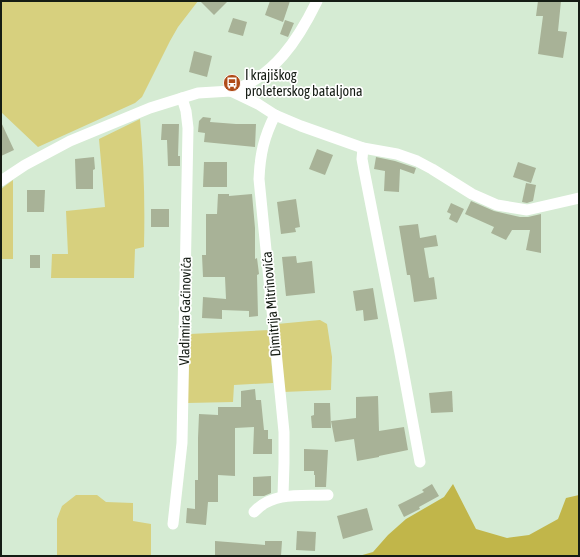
<svg xmlns="http://www.w3.org/2000/svg" width="580" height="557" font-family="'Asap Condensed',sans-serif">
	<rect width="100%" height="100%" fill="#d5ebd3"/>
	<g fill="#d7d07e">
		<path d="M1 1H198L178 27 170 41 142 97 135 103 38 147 1 112Z"/>
		<path d="M140 119C144 162 145 204 144 247L135 249 134 278H51L52 254H68L66 211 105 207 99 139Z"/>
		<path d="M13 180V259H1V189Z"/>
		<path d="M320 320 327 324 332 357 331 390 283 392 277 324Z"/>
		<path d="M269 330 273 383 234 385 233 402 187 403 190 334Z"/>
		<path d="M76 495H97L106 502 133 503V521L151 524V556H57V519L62 506Z"/>
	</g>
	<path fill="#c1b64a" d="M453 484 476 529 507 538 529 535 558 519 566 498 579 495V556H359L373 552 388 535 406 519 444 497Z"/>
	<g fill="#a8b297">
		<path d="M200 1H228L214 15Z"/>
		<path d="M270 1H290L283 22 265 15Z"/>
		<path d="M538 1H561L558 31 567 32 563 58 538 54 543 16H536Z"/>
		<path d="M233 18 247 22 243 36 228 32Z"/>
		<path d="M285 20 294 23 288 37 280 34Z"/>
		<path d="M194 51 212 56 207 77 189 72Z"/>
		<path d="M203 117 211 118 210 122 236 124H256L255 147 204 142 205 133 198 132 199 121Z"/>
		<path d="M1 122 14 150 1 156Z"/>
		<path d="M162 124H179L178 156H180V166H168L167 140H161Z"/>
		<path d="M317 149 333 155 325 175 309 169Z"/>
		<path d="M94 157 95 169 93 170V189H76L75 159Z"/>
		<path d="M376 157 395 161 416 168 414 174 400 169 399 192 384 191 385 171 374 169Z"/>
		<path d="M204 162H227V187H203Z"/>
		<path d="M518 162 536 168 531 183 513 177Z"/>
		<path d="M526 183 536 185 533 201 527 203 522 202Z"/>
		<path d="M27 190H45L44 212H27Z"/>
		<path d="M218 194H229V196L252 194 255 228V259L257 258 259 274 257 275 258 316 249 317V311L222 310V319L202 318 203 297 226 299 225 277H203L202 255H206V214H217Z"/>
		<path d="M296 199 300 227 295 228 296 232 281 234 277 202Z"/>
		<path d="M471 201 494 211 520 217H528L541 214V253L526 250 530 230H512L506 240 491 233 494 227 465 214Z"/>
		<path d="M451 203 464 209 457 223 449 219 451 214 447 212Z"/>
		<rect x="151" y="209" width="18" height="18"/>
		<path d="M418 224 420 238 436 235 438 246 424 248 429 278 434 277 437 299 414 302 410 275H407L399 226Z"/>
		<rect x="30" y="255" width="10" height="13"/>
		<path d="M296 256 297 263 312 261 315 293 286 296 282 257Z"/>
		<path d="M373 288 378 319 364 321 363 310 356 311 353 291Z"/>
		<path d="M255 389 256 400H261L264 430H268V439H272V454H253L254 427 235 428V476L218 475V502H208L206 525 186 523 187 508 195 509V480H198V438L199 414 218 415V407H241V391Z"/>
		<path d="M452 391 453 412 431 413 429 393Z"/>
		<path d="M378 396 379 431 404 427 408 450 379 456V457L357 461 354 439 335 442 331 421 356 418V397Z"/>
		<path d="M314 403H330L331 428H312L311 416 314 415Z"/>
		<path d="M304 449 328 450 326 487H315V475H314V471H304Z"/>
		<path d="M271 476V493L264 496H253V477Z"/>
		<path d="M432 484 439 496 419 507 420 509 404 517 398 505 424 492 422 490Z"/>
		<path d="M367 508 373 530 343 539 337 516Z"/>
		<path d="M297 531 316 532 315 551 296 550Z"/>
		<path d="M215 541 265 545V541H282L281 556H215Z"/>
	</g>
	<g fill="none" stroke-linecap="round" stroke-linejoin="round">
		<g stroke="#fff" stroke-width="11">
			<path d="M231 91C274 77 298 40 317 1"/>
			<path d="M275 115C264 137 260 154 259 179L284 432V463L283 496"/>
			<path d="M363 148 362 159 364 170 399 348 420 462"/>
			<path d="M1 181 25 165 70 141 150 108 198 93 231 91 258 104 275 115 301 126 363 148 397 154 417 161 432 169 472 194 497 205 527 210 579 198"/>
			<path d="M254 512C273 491 303 496 328 495"/>
			<path d="M173 524 182 443 188 128 186 111 182 98"/>
		</g>
	</g>
	<defs>
		<symbol id="bus-disc" viewBox="-11 -11 22 22"><circle r="9.5" fill="#b04c18" stroke="#fff"/><path d="M-5-6H5V4H4V6H2V4H-2V6H-4V4H-5ZM-3.5-4V0h7V-4ZM-3.5 1.2v1.5H-2V1.2ZM2 1.2v1.5H3.5V1.2Z" fill="#fff"/></symbol>
	</defs>
	<g fill-rule="evenodd">
		<use href="#bus-disc" x="222" y="73" width="20" height="20"/>
	</g>
	<g text-anchor="middle" dominant-baseline="central" stroke-width="3.5" stroke-linejoin="round" paint-order="stroke">
		<g font-size="14" fill="#151c14" stroke="#fff" text-anchor="start">
			<text x="245" y="75">I krajiškog<tspan x="245" dy="16">proleterskog bataljona</tspan></text>
		</g>
		<g font-size="14" fill="#151c14" stroke="#fff">
			<text transform="translate(271 304) rotate(-95)">Dimitrija Mitrinovića</text>
			<text transform="translate(185 311) rotate(-89)">Vladimira Gaćinovića</text>
		</g>
	</g>
	<rect width="580" height="557" fill="none" stroke="#151c14" stroke-width="4"/>
</svg>
